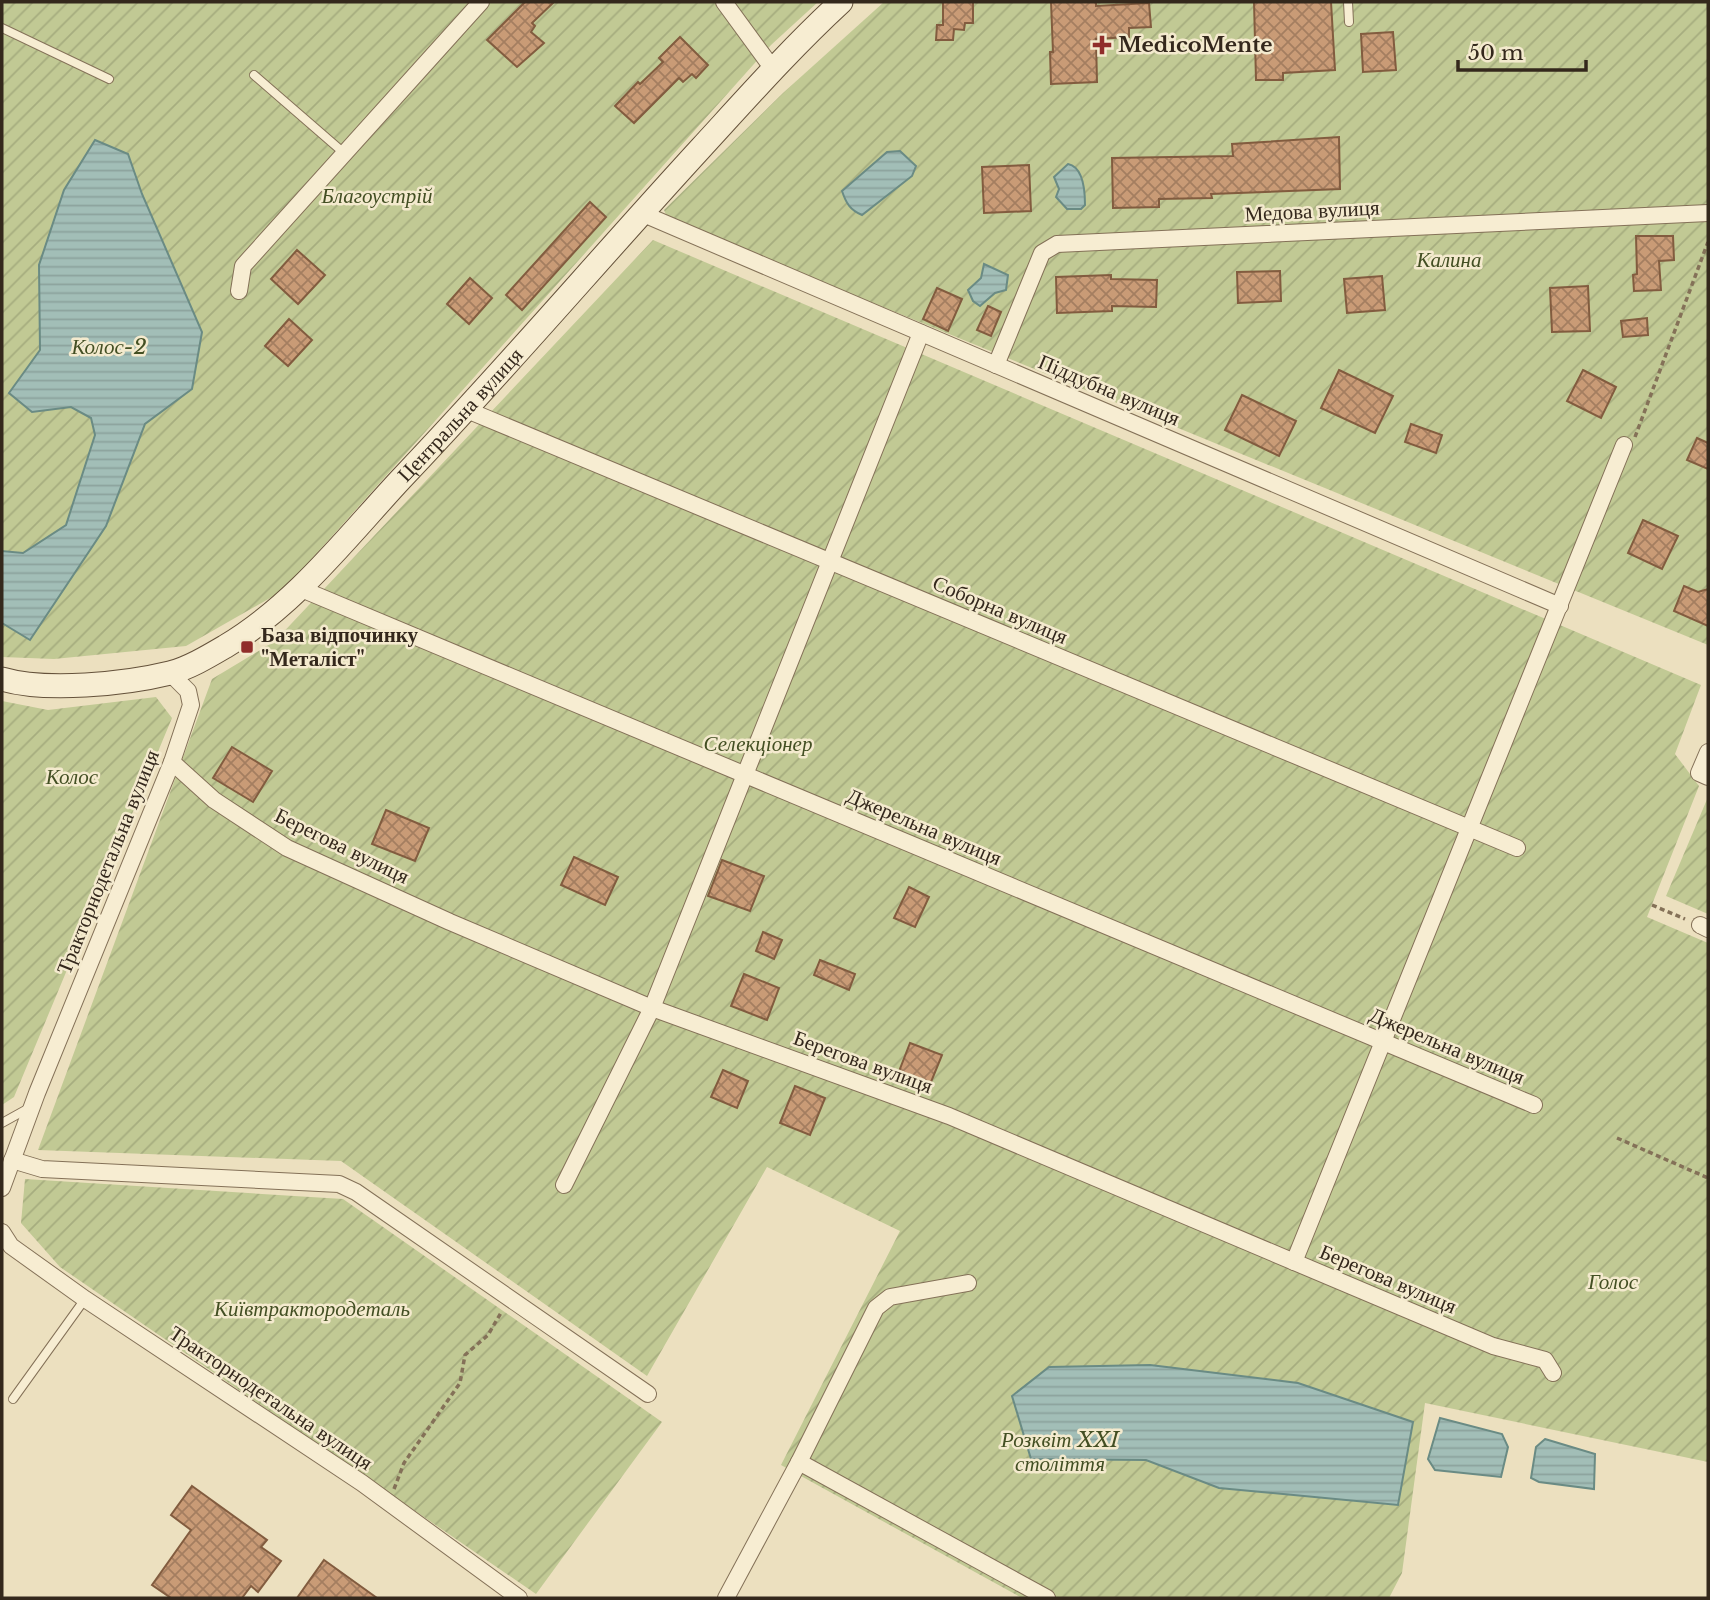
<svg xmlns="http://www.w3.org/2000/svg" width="1710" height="1600" font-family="'Libre Baskerville',serif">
	<defs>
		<pattern id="garden-furrows" width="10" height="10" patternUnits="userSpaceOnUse" patternTransform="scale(1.75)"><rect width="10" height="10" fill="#c1c994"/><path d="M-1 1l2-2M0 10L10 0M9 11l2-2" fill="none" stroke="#a6ad7f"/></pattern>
		<pattern id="water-rules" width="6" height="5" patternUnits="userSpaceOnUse" patternTransform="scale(1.75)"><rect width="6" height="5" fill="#a2beb7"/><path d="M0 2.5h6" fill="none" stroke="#8ca39d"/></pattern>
		<pattern id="building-cross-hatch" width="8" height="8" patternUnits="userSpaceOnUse" patternTransform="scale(1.75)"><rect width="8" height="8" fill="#c99b76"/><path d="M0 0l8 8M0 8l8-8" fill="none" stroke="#a47e60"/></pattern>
	</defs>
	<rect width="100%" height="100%" fill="#ece0bf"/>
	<g fill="url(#garden-furrows)">
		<path d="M2 2H818L771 45 284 590 186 646 54 659 2 657Z"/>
		<path d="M884 2H1708V645L668 219 664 210 783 93Z"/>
		<path d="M653 240 1701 685 1675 754 1699 786 1647 917 1708 943V1462L1425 1403 1402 1573 1389 1598H1022L781 1465 900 1231 767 1167 647 1376 341 1161 38 1150 212 679 275 641Z"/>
		<path d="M156 697 172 718 14 1097 2 1105V701L48 710Z"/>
		<path d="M1708 797V914L1666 896Z"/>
		<path d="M25 1179 343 1199 662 1422 536 1594 60 1267 21 1223Z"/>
	</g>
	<g fill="url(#water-rules)" stroke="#6a8b84" stroke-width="2">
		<path d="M95 140 128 154 142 194 202 332 192 389 145 424 106 526 30 640 2 623V551L23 553 66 525 95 435 91 418 71 407 32 412 9 393 40 350 39 265 64 190Z"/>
		<path d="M900 151 916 166 912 176 862 215C850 210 846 203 842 191L887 152Z"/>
		<path d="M1068 164C1083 167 1085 191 1085 205L1081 209H1067L1056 197 1059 189 1054 177Z"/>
		<path d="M984 264 1008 275 1006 290 995 293 980 306 973 301 968 290 981 278Z"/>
		<path d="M1150 1365 1298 1383 1413 1422 1398 1505 1219 1488 1146 1460 1031 1459 1012 1396 1049 1367Z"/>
		<path d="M1440 1418 1502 1434 1508 1447 1501 1477 1435 1470 1428 1459Z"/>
		<path d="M1545 1439 1595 1454 1594 1489 1539 1482 1531 1478 1536 1447Z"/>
	</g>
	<g fill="url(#building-cross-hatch)" stroke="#825c3f" stroke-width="2">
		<path d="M525 2H554L532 23 535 26 531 32 544 43 517 67 487 40Z"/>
		<path d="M943 2H973V23H965L964 30 954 29 953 40H936L937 25H943Z"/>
		<path d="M1051 2H1096V6L1149 3 1151 27 1129 28V37L1096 39 1097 82 1051 84 1050 52H1053Z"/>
		<path d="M1254 2H1331L1335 70 1283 73V80H1256Z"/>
		<path d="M1393 32 1396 70 1363 72 1361 34Z"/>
		<path d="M680 37 708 65 696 78 692 74 683 82 679 78 634 123 615 106 638 82 640 84 663 62 659 58Z"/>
		<path d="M1339 137 1340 189 1211 194 1212 198 1159 199V207L1113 208 1112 158 1233 156 1232 144Z"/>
		<path d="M1029 165 1031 211 984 213 982 167Z"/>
		<path d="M590 202 606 217 522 310 506 295Z"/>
		<path d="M1636 236H1673L1674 260 1659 261 1661 290 1634 291 1633 275 1637 274Z"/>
		<path d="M297 250 325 275 298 304 271 279Z"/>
		<path d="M1280 271 1281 301 1238 303 1237 272Z"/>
		<path d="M1111 275V279L1157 280 1156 307 1112 306V311L1057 313 1056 277Z"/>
		<path d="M1382 276 1385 310 1347 313 1344 279Z"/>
		<path d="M470 278 492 298 469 324 447 304Z"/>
		<path d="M1588 286 1590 331 1552 332 1550 288Z"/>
		<path d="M937 288 962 299 948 331 923 319Z"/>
		<path d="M988 306 1001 312 991 336 977 330Z"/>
		<path d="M1647 318 1648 335 1623 337 1621 321Z"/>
		<path d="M289 319 312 340 288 366 265 346Z"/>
		<path d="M1339 370 1393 396 1375 433 1321 408Z"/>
		<path d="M1583 370 1616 387 1601 418 1567 401Z"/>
		<path d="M1242 395 1296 421 1279 456 1225 430Z"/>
		<path d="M1411 424 1442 435 1436 453 1405 442Z"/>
		<path d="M1697 438 1708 443V469L1687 460Z"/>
		<path d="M1643 520 1678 536 1662 569 1628 553Z"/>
		<path d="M1684 586 1698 592 1708 589V626L1674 611Z"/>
		<path d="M232 747 272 771 253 802 213 778Z"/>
		<path d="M386 810 429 828 415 861 372 844Z"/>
		<path d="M574 857 618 877 605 905 561 885Z"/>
		<path d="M722 860 764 876 750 911 708 896Z"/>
		<path d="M909 887 929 897 915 927 894 918Z"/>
		<path d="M763 932 782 940 774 959 756 951Z"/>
		<path d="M820 960 855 974 849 990 814 975Z"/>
		<path d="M744 974 779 988 767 1020 731 1006Z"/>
		<path d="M910 1043 942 1055 929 1087 898 1074Z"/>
		<path d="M723 1070 748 1081 737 1108 711 1097Z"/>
		<path d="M795 1086 825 1098 810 1135 780 1123Z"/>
		<path d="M192 1486 267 1540 261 1547 281 1561 258 1592 251 1586 242 1598H171L152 1585 191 1530 171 1515Z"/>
		<path d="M324 1560 377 1598H297Z"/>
	</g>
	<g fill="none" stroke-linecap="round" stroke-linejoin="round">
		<defs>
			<g id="lane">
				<path d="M1348 2 1349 22"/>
				<path d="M2 28 109 79"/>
				<path d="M254 75 344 153"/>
				<path d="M2 1123 29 1108"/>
				<path d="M13 1399 85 1299"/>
			</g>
			<g id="street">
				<path d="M724 2 773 69"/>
				<path d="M641 213 1560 606"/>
				<path d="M239 291 243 266 481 2"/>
				<path d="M996 365 1042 253 1057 244 1708 213"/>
				<path d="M467 410 1517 848"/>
				<path d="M299 588 1534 1105"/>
				<path d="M1708 752 1699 773 1708 777"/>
				<path d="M172 762 214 800 287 848 450 922 652 1008 949 1116 1493 1346 1545 1360 1553 1373"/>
				<path d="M1700 925 1708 929"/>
				<path d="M12 1160 42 1169 339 1184 356 1192 648 1394"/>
				<path d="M564 1185 652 1008 921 333"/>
				<path d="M2 1188 37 1093 172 762 191 705 188 691 170 673"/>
				<path d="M2 1232 11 1246 85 1299 362 1483 519 1598"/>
				<path d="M1294 1262 1624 445"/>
				<path d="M968 1283 890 1297 876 1308 799 1462 1047 1598"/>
				<path d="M726 1598 799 1462"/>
			</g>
			<g id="secondary">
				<path id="s1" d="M2 679C46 692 125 684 170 673 189 668 209 656 226 646 295 605 347 537 401 479 504 371 600 258 701 148 746 99 791 48 841 2"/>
			</g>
		</defs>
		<use href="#lane" stroke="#847158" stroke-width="10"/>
		<use href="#street" stroke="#847158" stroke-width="18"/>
		<use href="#secondary" stroke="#65523b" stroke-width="25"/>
		<g stroke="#847158" stroke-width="3.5" stroke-dasharray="5 3.5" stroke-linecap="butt">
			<path d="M1635 437 1708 242"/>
			<path d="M1652 905 1685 919"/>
			<path d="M1617 1138 1708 1178"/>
			<path d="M394 1489 404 1463 460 1383 465 1355 488 1335 502 1311"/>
		</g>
		<use href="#lane" stroke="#f7edd2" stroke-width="8"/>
		<use href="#street" stroke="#f7edd2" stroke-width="16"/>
		<use href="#secondary" stroke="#f7edd2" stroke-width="23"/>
	</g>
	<g fill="#902d2a" stroke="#f4eace" stroke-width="2.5">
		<path d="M1098.5 34.5h7v7h7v7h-7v7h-7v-7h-7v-7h7z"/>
		<rect x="240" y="640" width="14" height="14" rx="3.5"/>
	</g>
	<g text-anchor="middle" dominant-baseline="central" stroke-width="5" stroke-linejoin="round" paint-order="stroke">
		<g font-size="21" font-weight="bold" fill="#34281c" stroke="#f4eace" text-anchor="start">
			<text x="1118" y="45">MedicoMente</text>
			<text x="261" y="635">База відпочинку<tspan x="261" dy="24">"Металіст"</tspan></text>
		</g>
		<g font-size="21" font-style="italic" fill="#434f23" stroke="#f4eace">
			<text x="377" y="196">Благоустрій</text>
			<text x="1449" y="260">Калина</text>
			<text x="109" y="347">Колос-2</text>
			<text x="758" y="744">Селекціонер</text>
			<text x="72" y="777">Колос</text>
			<text x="1613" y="1282">Голос</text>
			<text x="312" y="1309">Київтрактородеталь</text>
			<text x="1060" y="1440">Розквіт XXI<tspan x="1060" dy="24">століття</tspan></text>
		</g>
		<g font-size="21" fill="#34281c" stroke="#f4eace">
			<text transform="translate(1312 211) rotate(-3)">Медова вулиця</text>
			<text transform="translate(1109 390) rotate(23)">Піддубна вулиця</text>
			<text stroke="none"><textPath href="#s1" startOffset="562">Центральна вулиця</textPath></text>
			<text transform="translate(1000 610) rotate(23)">Соборна вулиця</text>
			<text transform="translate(924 827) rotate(23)">Джерельна вулиця</text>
			<text transform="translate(342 846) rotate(26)">Берегова вулиця</text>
			<text transform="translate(108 862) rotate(-68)">Тракторнодетальна вулиця</text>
			<text transform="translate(1447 1046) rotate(23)">Джерельна вулиця</text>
			<text transform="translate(863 1062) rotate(20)">Берегова вулиця</text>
			<text transform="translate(1388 1279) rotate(23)">Берегова вулиця</text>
			<text transform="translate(271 1398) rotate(34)">Тракторнодетальна вулиця</text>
		</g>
	</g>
	<rect width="1710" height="1600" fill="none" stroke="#34281c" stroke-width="7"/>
	<path d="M1458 60v10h128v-10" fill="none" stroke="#34281c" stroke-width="3.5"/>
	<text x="1468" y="60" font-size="21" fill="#34281c" stroke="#f4eace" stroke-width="5" paint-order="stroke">50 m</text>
</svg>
